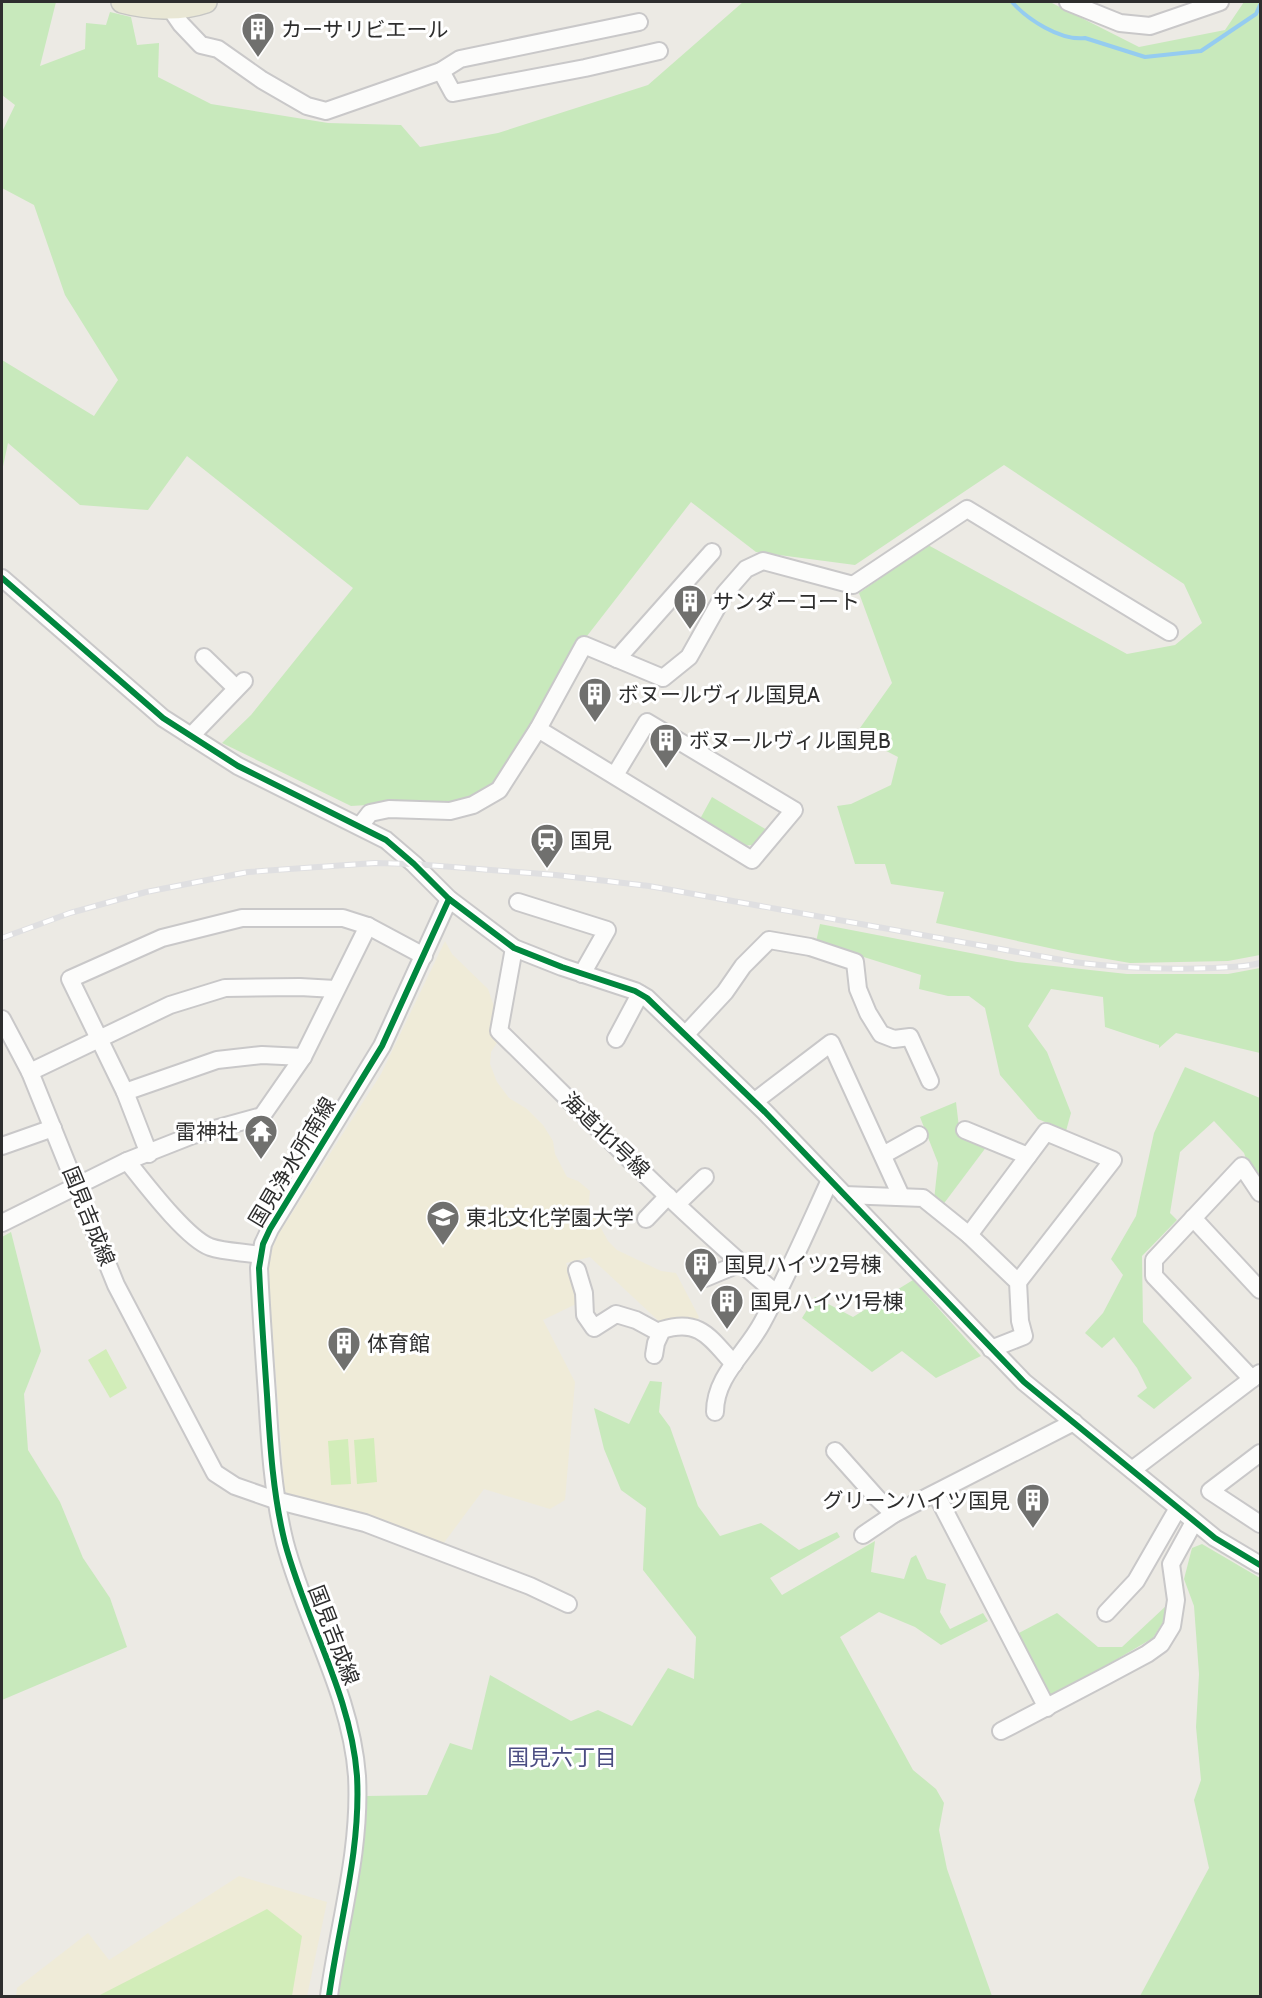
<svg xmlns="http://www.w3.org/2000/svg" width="1262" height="1998" font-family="Cabin,'Noto Sans JP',sans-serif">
	<rect width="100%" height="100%" fill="#eceae4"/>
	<g fill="#efebd8">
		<path d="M445 941 452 954 488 989 497 1015 490 1030 500 1038 491 1052 490 1064 497 1082 509 1098 527 1109 543 1125 553 1141 555 1154 567 1177 578 1181 590 1191 589 1202 591 1210 608 1241 617 1250 661 1271 676 1273 699 1317 694 1325 662 1324 590 1257 566 1263 578 1297 576 1304 543 1320 575 1382 565 1500 550 1509 484 1489 443 1544 285 1497 268 1273 272 1250 278 1235 381 1074Z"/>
		<path d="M239 1876 327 1902 307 1996H16L17 1988 88 1933 109 1960Z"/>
	</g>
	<g fill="#c8e9bc">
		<path d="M2 2H56L40 66 85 49 86 23 106 25 110 12 131 17 137 45 159 43 158 77 211 104 328 123 401 125 420 147 498 133 648 85 743 2H1050L1139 47 1225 30 1244 2H1260V955L1228 961 1130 963 1072 953 936 923 944 892 891 884 885 864H855L837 806 851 804 891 785 898 757 855 735 892 683 859 593 928 545 1127 654 1175 645 1202 623 1184 584 1004 465 855 565 756 552 691 502 587 636 493 786 470 800 445 805 400 803 351 806 222 743 251 715 353 588 187 456 148 510 80 505 8 443 2 471V360L94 416 118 380 65 295 34 205 2 188V132L15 105 2 95Z"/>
		<path d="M712 797 767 830 753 845 742 846 700 819Z"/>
		<path d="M820 924 1017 962 1127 974H1228L1260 968V1053L1176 1033 1159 1048V1045L1105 1027 1103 997 1051 989 1028 1026 1047 1052 1071 1113 1066 1131 1038 1119 1000 1075 985 1008 969 996H948L919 989 921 975 816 942Z"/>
		<path d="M1185 1067 1260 1098V1184L1250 1170 1244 1153 1214 1121 1180 1152 1170 1213 1177 1220 1142 1256 1143 1322 1192 1378 1154 1409 1137 1396 1147 1388 1137 1368 1114 1337 1102 1348 1085 1333 1103 1313 1123 1275 1111 1259 1136 1216 1154 1133Z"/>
		<path d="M956 1102 960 1136 987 1146 942 1206 934 1200 938 1163 920 1117Z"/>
		<path d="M11 1232 41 1351 24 1394 28 1450 60 1502 83 1558 110 1598 127 1647 2 1700V1237Z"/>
		<path d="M913 1280 981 1356 936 1378 902 1351 872 1372 802 1318 815 1297 853 1317Z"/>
		<path d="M650 1381 662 1382 659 1412 670 1427 698 1506 720 1536 761 1523 799 1550 837 1532 840 1537 770 1578 782 1595 875 1541 871 1572 904 1579 911 1558 916 1555 927 1579 946 1584 940 1612 950 1629 983 1613 988 1621 941 1645 915 1627 879 1612 840 1637 913 1770 936 1789 944 1803 939 1830 947 1869 992 1996H337L358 1876 367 1796 427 1795 450 1743 472 1750 490 1675 571 1721 598 1710 632 1726 668 1668 694 1679 696 1637 643 1570 646 1508 621 1490 604 1449 594 1408 629 1424Z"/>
		<path d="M1202 1544 1260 1578V1996H1140L1209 1868 1194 1800 1201 1780 1196 1727 1199 1674 1194 1606 1184 1579 1192 1548Z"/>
		<path d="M1166 1606 1163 1622 1153 1638 1049 1699 1017 1634 1057 1613 1098 1647H1122Z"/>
	</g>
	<g fill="#d2edb9">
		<path d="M106 1349 127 1388 110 1398 88 1360Z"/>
		<path d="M374 1438 377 1482 357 1484 354 1440Z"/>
		<path d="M348 1439 351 1484 331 1485 328 1441Z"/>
		<path d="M267 1909 302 1936 292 1996H98Z"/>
	</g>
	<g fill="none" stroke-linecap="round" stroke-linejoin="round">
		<path stroke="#95ccf0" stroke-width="4" d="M1012 2C1027 19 1060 41 1085 38L1145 57 1201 51 1256 14 1260 5"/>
		<defs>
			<g id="minor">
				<path d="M1068 2 1120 23 1150 26 1220 2"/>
				<path d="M170 8 181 24 201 45 218 49 262 80 307 106 326 111 441 71 460 59 639 22"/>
				<path d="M441 71 453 93 585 68 659 51"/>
				<path d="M2 578 163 718 238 766 386 840 414 864 449 899 514 948 562 967 635 991 647 998 765 1112 1024 1382 1215 1538 1260 1565"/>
				<path d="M204 657 236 688"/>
				<path d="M617 659 712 552"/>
				<path d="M538 729 584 645 663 678 689 657 725 593 746 569 763 561 853 585 967 509 1169 632"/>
				<path d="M191 736 244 681"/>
				<path d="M360 826 370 813 389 809 450 811 473 805 499 790 538 729 752 860 794 810 647 722 615 775"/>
				<path d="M518 902 607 930 582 974"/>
				<path d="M514 948 499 1031C590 1120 679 1212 777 1294"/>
				<path d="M2 1019 30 1072 116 1285 215 1473 235 1486 275 1500 365 1523 530 1586 568 1604"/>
				<path d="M686 1034 725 992 743 966 769 940 810 947 855 962 858 989 868 1013 881 1034 894 1039 910 1037 930 1081"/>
				<path d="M616 1039 640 994"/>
				<path d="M30 1072 170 1005 225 988 300 987 335 989"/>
				<path d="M125 1092 217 1060 262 1055 303 1057"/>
				<path d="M755 1101 831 1043 901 1196"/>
				<path d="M965 1130 1028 1156"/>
				<path d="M2 1146 53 1128"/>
				<path d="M149 1154 125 1092 70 979 162 938 242 918H343L368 926 424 956"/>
				<path d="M883 1155 919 1135"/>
				<path d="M127 1161C144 1182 186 1238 210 1247 225 1252 244 1252 260 1255"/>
				<path d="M844 1195 923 1198 969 1235 1018 1282 1020 1321 1024 1336 991 1349"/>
				<path d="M677 1204 705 1177"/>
				<path d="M1193 1218 1260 1290"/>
				<path d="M646 1219 668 1196"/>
				<path d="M2 1223 127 1161 193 1135 262 1116 303 1057 368 926"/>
				<path d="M969 1235 1046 1132 1113 1160 1018 1282"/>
				<path d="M577 1270 584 1293 585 1315 594 1328 616 1314 636 1320 660 1333"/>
				<path d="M705 1278 741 1263"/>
				<path d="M654 1355 656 1343 662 1330C700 1318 710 1338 734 1364"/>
				<path d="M1252 1379 1154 1276V1260L1242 1166 1260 1193"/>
				<path d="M715 1412C715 1376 746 1353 762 1323 787 1277 808 1228 830 1180"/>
				<path d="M835 1451 877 1498 894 1514"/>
				<path d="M1260 1453 1210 1491 1260 1524"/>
				<path d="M1132 1470 1260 1373"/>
				<path d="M936 1494 1047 1708"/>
				<path d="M863 1535 894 1514 1074 1422"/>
				<path d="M1106 1613 1136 1581 1178 1508"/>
				<path d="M1001 1731 1106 1676 1147 1654 1161 1644 1172 1626 1176 1600 1171 1564 1194 1522"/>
				<path d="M329 1996C339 1923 361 1851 357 1776 351 1694 306 1622 285 1543 273 1495 270 1445 267 1395 264 1353 261 1311 259 1268L263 1244 270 1229 382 1046 449 899"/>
			</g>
			<path id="major" d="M122 2C148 9 180 11 206 2"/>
		</defs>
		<use href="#minor" stroke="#c9c8c9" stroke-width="20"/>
		<use href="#major" stroke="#c6c6c4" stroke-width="24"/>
		<use href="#minor" stroke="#fcfcfb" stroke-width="16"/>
		<use href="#major" stroke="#e9e7d5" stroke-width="21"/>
		<defs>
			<path id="rail" d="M2 938 70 913 146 892 248 872 375 863 414 864 556 875 649 886 1073 962C1120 968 1166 970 1214 968 1230 967 1245 967 1260 963"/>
		</defs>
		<use href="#rail" stroke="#dfdfe1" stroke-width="6"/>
		<use href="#rail" stroke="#fff" stroke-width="4" stroke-dasharray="11" stroke-linecap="butt"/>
		<defs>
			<g id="cycleway">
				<path d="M2 578 163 718 238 766 386 840 414 864 449 899 514 948 562 967 635 991 647 998 765 1112 1024 1382 1215 1538 1260 1565"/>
				<path d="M329 1996C339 1923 361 1851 357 1776 351 1694 306 1622 285 1543 273 1495 270 1445 267 1395 264 1353 261 1311 259 1268L263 1244 270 1229 382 1046 449 899"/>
			</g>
		</defs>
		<use href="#cycleway" stroke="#fff" stroke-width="10"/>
		<use href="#cycleway" stroke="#00873e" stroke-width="6"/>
	</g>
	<defs>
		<symbol id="building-pin" viewBox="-11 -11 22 30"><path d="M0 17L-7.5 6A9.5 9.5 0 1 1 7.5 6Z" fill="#70706e" stroke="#fff"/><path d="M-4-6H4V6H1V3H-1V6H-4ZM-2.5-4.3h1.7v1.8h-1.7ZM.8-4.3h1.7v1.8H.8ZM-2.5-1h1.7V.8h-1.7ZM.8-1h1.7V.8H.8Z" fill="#fff"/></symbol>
		<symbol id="station-pin" viewBox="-11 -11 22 30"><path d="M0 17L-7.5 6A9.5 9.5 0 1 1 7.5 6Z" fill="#70706e" stroke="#fff"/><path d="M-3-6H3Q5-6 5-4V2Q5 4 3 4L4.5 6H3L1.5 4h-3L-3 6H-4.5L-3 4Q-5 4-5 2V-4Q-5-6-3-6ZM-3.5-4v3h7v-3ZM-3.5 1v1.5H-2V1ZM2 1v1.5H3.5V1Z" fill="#fff"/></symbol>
		<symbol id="temple-pin" viewBox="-11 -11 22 30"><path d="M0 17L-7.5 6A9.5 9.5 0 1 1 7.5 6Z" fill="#70706e" stroke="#fff"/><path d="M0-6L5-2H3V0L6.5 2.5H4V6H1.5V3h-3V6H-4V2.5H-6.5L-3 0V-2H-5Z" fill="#fff"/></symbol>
		<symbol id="school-pin" viewBox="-11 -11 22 30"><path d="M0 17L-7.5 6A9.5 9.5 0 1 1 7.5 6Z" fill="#70706e" stroke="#fff"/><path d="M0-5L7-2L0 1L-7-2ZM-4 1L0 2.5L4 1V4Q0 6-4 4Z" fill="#fff"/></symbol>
	</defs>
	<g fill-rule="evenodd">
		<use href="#building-pin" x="239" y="10" width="38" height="52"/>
		<use href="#building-pin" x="671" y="582" width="38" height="52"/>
		<use href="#building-pin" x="576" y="675" width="38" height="52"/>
		<use href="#building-pin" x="647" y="721" width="38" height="52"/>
		<use href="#station-pin" x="528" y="821" width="38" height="52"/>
		<use href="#temple-pin" x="242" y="1112" width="38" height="52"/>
		<use href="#school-pin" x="424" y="1198" width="38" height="52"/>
		<use href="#building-pin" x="682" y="1245" width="38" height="52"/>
		<use href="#building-pin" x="708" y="1282" width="38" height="52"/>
		<use href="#building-pin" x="325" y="1324" width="38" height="52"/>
		<use href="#building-pin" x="1014" y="1481" width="38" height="52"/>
	</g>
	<g text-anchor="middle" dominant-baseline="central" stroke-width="6" stroke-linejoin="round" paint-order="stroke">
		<g font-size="21" fill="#2e2e2e" stroke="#fff" text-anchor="start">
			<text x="281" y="29">カーサリビエール</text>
			<text x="713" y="601">サンダーコート</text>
			<text x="618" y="694">ボヌールヴィル国見A</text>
			<text x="689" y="740">ボヌールヴィル国見B</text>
			<text x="570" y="840">国見</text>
			<text x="238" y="1131" text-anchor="end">雷神社</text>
			<text x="466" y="1217">東北文化学園大学</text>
			<text x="724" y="1264">国見ハイツ2号棟</text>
			<text x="750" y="1301">国見ハイツ1号棟</text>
			<text x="367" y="1343">体育館</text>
			<text x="1010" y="1500" text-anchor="end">グリーンハイツ国見</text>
		</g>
		<g font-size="21" fill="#2e2e2e" stroke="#fff">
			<text transform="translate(606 1135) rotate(44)">海道北1号線</text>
			<text transform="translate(292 1162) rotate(-59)">国見浄水所南線</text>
			<text transform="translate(89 1216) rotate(68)">国見吉成線</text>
			<text transform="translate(334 1635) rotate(69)">国見吉成線</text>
		</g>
		<g font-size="22" fill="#4b4d82" stroke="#fff">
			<text x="562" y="1757">国見六丁目</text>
		</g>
	</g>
	<rect width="1262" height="1998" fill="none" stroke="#2e2e2e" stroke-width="6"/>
</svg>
